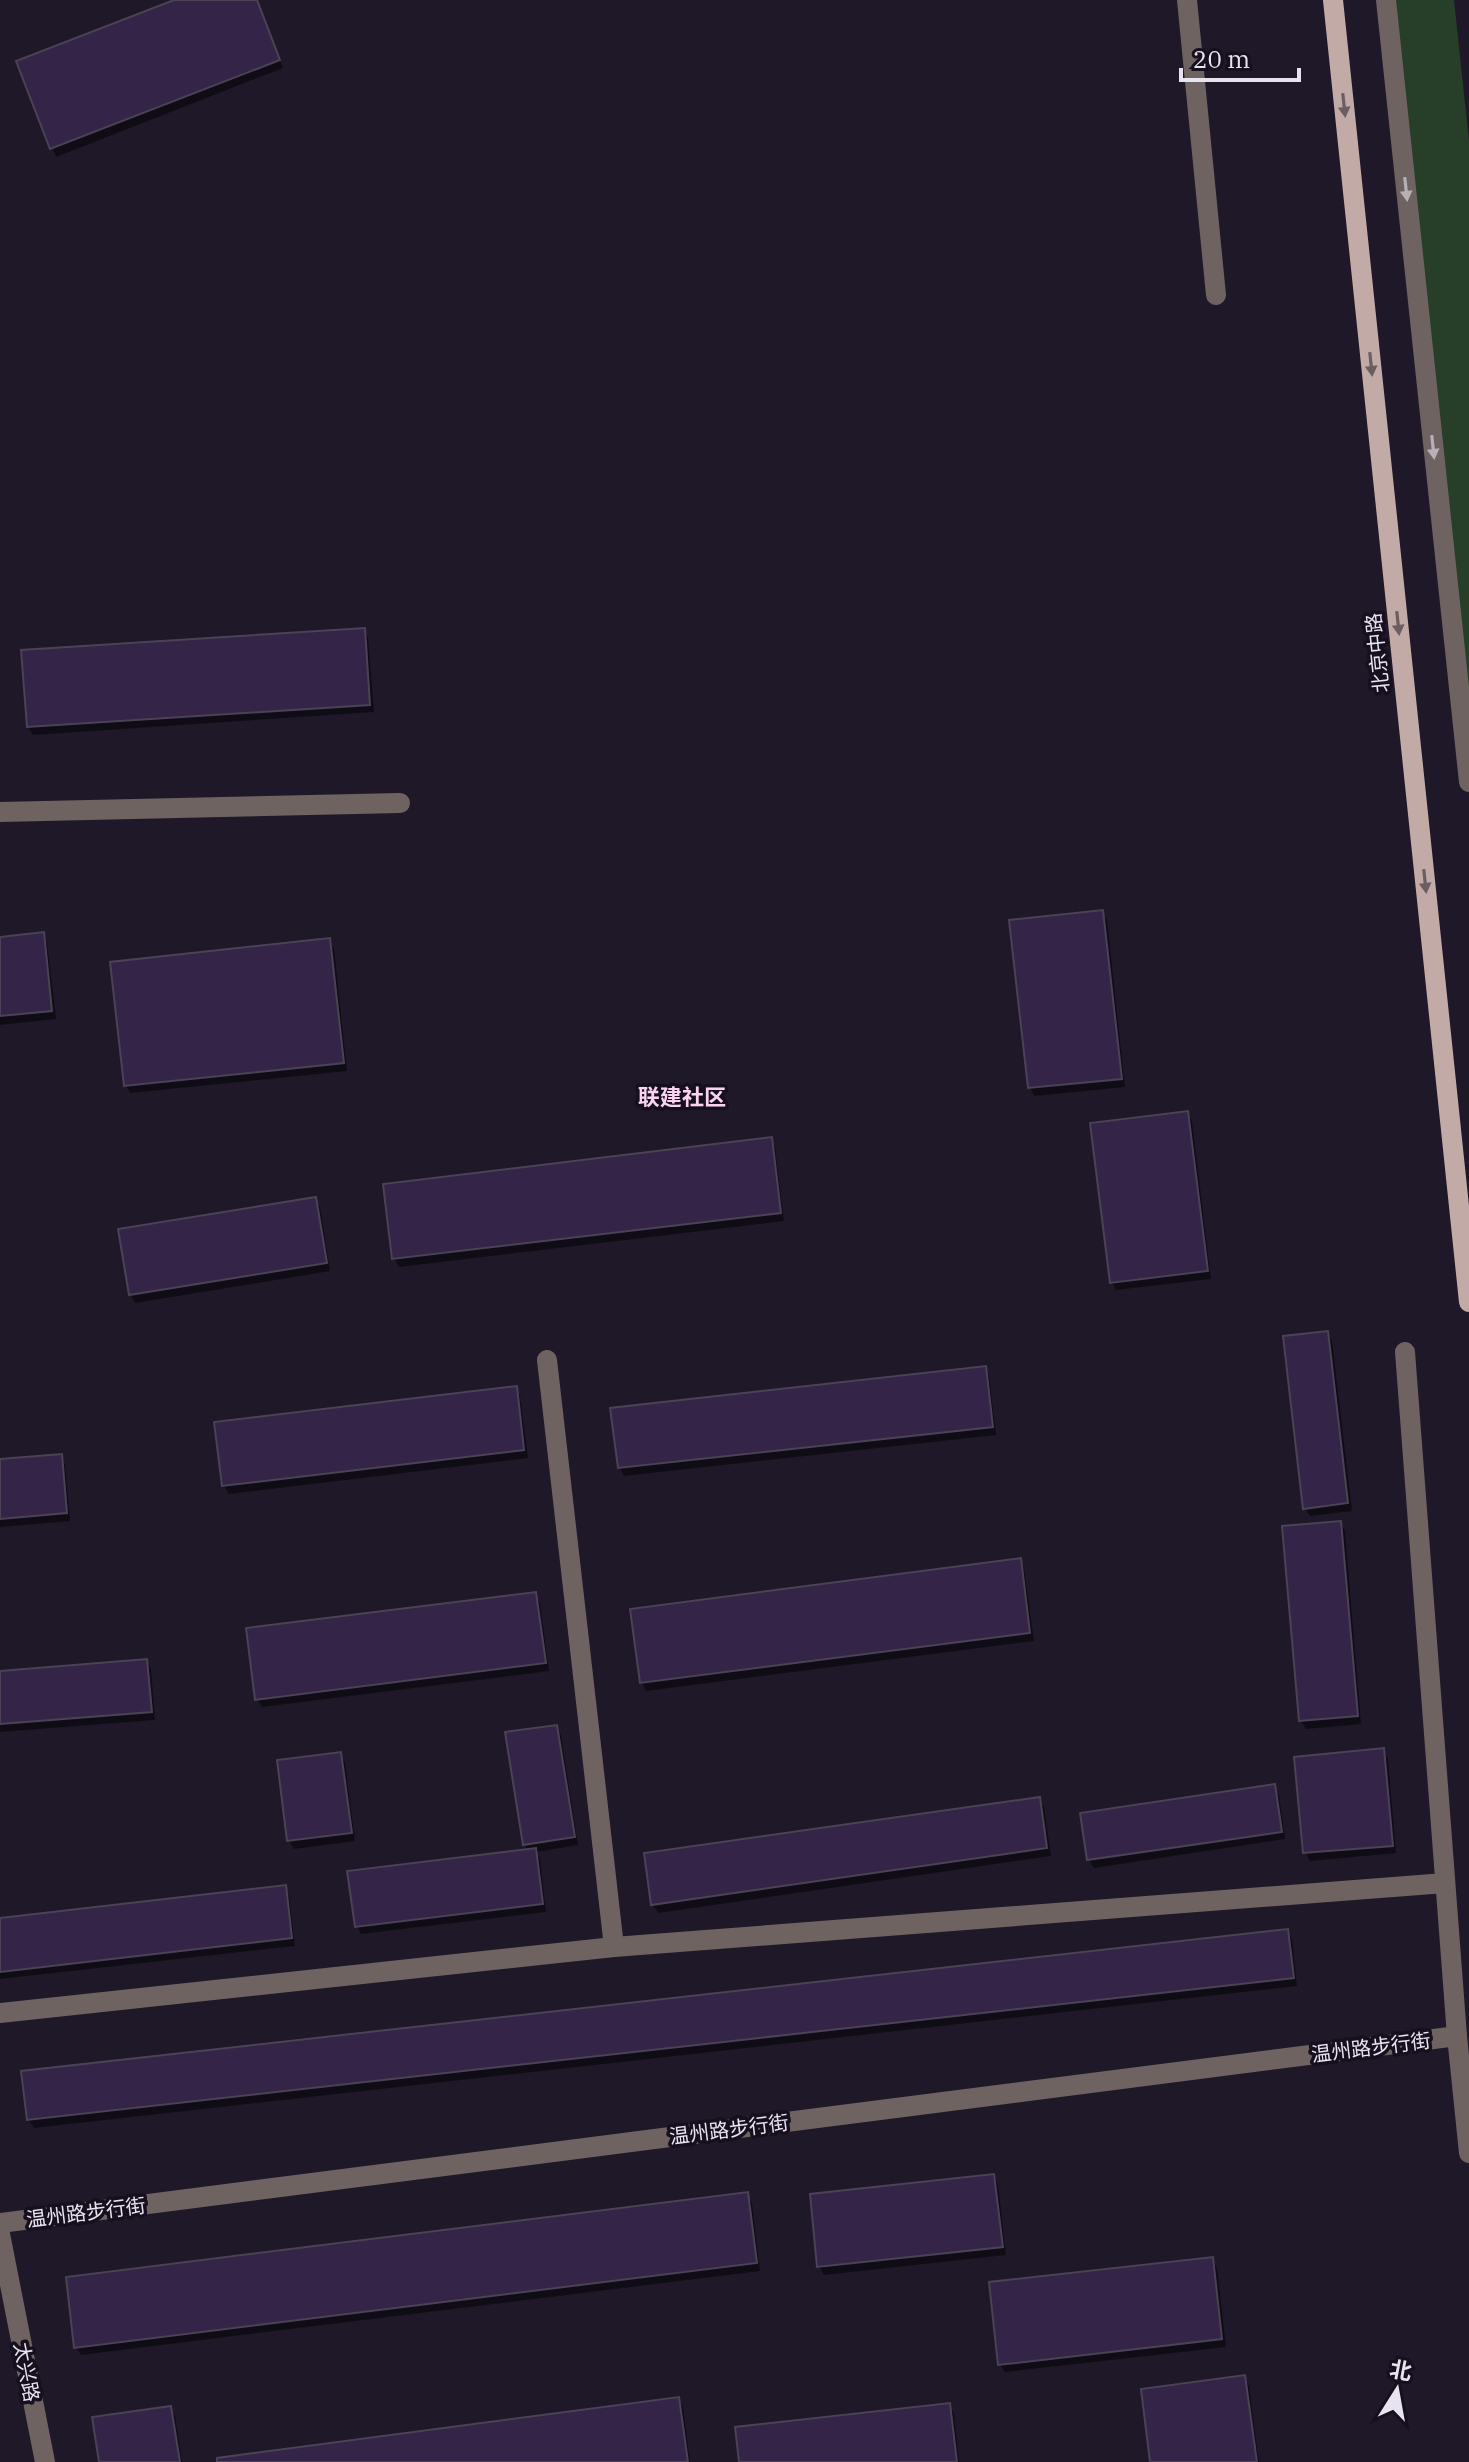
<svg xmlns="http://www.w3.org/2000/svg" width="1469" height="2462" font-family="'IBM Plex Serif','Noto Sans SC',serif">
	<rect width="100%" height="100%" fill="#1f1828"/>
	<path fill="#273e29" d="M1383 0H1454L1469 141V787Z"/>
	<g fill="#0007">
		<path d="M180 0H256L283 68 56 157 18 63Z"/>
		<path d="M364 630 368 638 374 712 33 735 28 727Z"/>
		<path d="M1102 912 1107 920 1125 1087 1034 1096 1030 1087Z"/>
		<path d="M43 934 47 943 56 1019 0 1025V939Z"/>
		<path d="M329 940 334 949 347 1071 130 1093 126 1085Z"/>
		<path d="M1187 1113 1192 1121 1211 1279 1116 1290 1112 1282Z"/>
		<path d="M770 1139 775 1147 784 1221 399 1267 394 1258Z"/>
		<path d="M315 1199 320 1207 330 1271 135 1303 131 1295Z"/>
		<path d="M1327 1333 1332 1341 1352 1511 1310 1516 1305 1508Z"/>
		<path d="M984 1368 989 1376 996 1435 624 1476 620 1468Z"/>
		<path d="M516 1388 520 1396 528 1458 229 1494 224 1486Z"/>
		<path d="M60 1456 65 1464 70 1521 0 1527V1461Z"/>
		<path d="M1340 1523 1345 1531 1361 1724 1306 1729 1301 1721Z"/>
		<path d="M1020 1560 1024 1568 1034 1641 646 1691 642 1682Z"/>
		<path d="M535 1595 540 1603 549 1671 262 1707 257 1699Z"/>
		<path d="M146 1661 151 1669 155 1720 0 1732V1673Z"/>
		<path d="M556 1727 561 1735 578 1845 536 1852 540 1858 546 1912 361 1934 357 1926 528 1851 525 1845Z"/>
		<path d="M1383 1751 1388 1759 1396 1853 1310 1861 1305 1852Z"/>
		<path d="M340 1754 345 1762 355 1841 294 1849 289 1841Z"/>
		<path d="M1274 1787 1279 1795 1285 1839 1094 1868 1089 1860Z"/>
		<path d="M1039 1799 1044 1807 1051 1856 658 1913 653 1905Z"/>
		<path d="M285 1888 289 1896 295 1946 0 1979V1920Z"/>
		<path d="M1287 1931 1292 1939 1297 1986 34 2128 29 2120Z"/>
		<path d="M993 2176 998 2184 1006 2255 824 2275 819 2266Z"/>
		<path d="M747 2195 752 2203 760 2271 81 2355 76 2347Z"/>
		<path d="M1212 2259 1217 2268 1226 2347 1005 2372 1000 2364Z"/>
		<path d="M1244 2377 1249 2386 1259 2462H1152Z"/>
		<path d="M678 2399 683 2407 690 2462H219Z"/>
		<path d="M949 2405 954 2413 959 2462H741Z"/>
		<path d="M170 2408 175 2416 182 2462H101Z"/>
	</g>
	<g fill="#342548" stroke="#4a4255" stroke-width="2">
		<path d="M174 0H257L280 60 50 149 16 61Z"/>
		<path d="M365 628 370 705 27 727 21 650Z"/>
		<path d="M1103 910 1122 1079 1028 1088 1009 920Z"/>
		<path d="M44 932 52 1011 0 1016V937Z"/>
		<path d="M330 938 344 1063 124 1086 110 962Z"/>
		<path d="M1188 1111 1208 1271 1110 1283 1090 1123Z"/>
		<path d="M772 1137 781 1213 392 1259 383 1184Z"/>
		<path d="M316 1197 327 1263 129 1295 118 1229Z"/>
		<path d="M1328 1331 1348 1503 1303 1509 1283 1336Z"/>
		<path d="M986 1366 993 1427 618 1468 610 1408Z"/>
		<path d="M517 1386 524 1450 222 1486 214 1422Z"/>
		<path d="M62 1454 67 1513 0 1519V1459Z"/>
		<path d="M1341 1521 1358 1716 1299 1721 1282 1526Z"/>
		<path d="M1021 1558 1030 1633 640 1683 630 1609Z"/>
		<path d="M536 1592 546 1663 255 1700 246 1628Z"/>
		<path d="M147 1659 152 1712 0 1724V1671Z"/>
		<path d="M557 1725 575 1837 523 1845 505 1732Z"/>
		<path d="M1384 1748 1393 1846 1303 1853 1294 1757Z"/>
		<path d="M341 1752 352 1833 287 1841 277 1760Z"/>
		<path d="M1275 1784 1282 1832 1087 1860 1080 1813Z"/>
		<path d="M1040 1797 1047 1848 651 1905 644 1853Z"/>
		<path d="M536 1848 543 1904 355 1927 347 1871Z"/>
		<path d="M286 1885 292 1938 0 1972V1918Z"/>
		<path d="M1288 1929 1294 1978 27 2120 21 2071Z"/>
		<path d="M994 2174 1003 2247 817 2267 810 2194Z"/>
		<path d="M748 2192 757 2263 74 2348 66 2277Z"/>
		<path d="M1213 2257 1222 2339 998 2365 989 2282Z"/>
		<path d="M1245 2375 1257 2462H1150L1141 2389Z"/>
		<path d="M679 2397 688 2462H217V2458Z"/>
		<path d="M950 2403 957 2462H739L735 2427Z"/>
		<path d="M171 2406 180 2462H99L92 2417Z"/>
	</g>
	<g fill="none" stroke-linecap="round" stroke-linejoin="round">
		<g stroke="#6e6361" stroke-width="20">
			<path d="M1187 0 1216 295"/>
			<path d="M1386 0 1469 782"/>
			<path d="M0 812 400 803"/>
			<path d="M1405 1352 1457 2036 1469 2153"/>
			<path d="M547 1360 614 1947"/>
			<path d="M0 2013 614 1947 1445 1883"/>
			<path d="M0 2223 1457 2036"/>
			<path d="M0 2234 45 2462"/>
		</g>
		<path stroke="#c2aba7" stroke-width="20" d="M1333 0 1469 1302"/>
	</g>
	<defs><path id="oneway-solid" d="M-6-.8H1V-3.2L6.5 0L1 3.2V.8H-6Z" transform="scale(2)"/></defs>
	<g fill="#6c5d62">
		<use href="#oneway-solid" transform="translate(1344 105) rotate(84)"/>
		<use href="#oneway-solid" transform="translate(1371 364) rotate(84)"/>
		<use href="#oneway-solid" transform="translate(1398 623) rotate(84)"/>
		<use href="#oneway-solid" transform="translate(1425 881) rotate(84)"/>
	</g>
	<g fill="#b7b0b6">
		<use href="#oneway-solid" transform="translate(1406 189) rotate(84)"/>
		<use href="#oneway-solid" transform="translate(1433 447) rotate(84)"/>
	</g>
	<g text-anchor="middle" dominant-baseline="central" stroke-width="7" stroke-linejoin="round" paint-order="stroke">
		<g font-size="20" fill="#e7e3ef" stroke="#160f1e">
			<text transform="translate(1377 653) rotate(-96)">北京中路</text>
			<text transform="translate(1371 2047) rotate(-7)">温州路步行街</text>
			<text transform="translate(729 2129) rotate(-7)">温州路步行街</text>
			<text transform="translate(86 2212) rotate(-7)">温州路步行街</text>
			<text transform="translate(27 2372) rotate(79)">太兴路</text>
		</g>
		<g font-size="22" font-weight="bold" fill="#fad3f3" stroke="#160f1e">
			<text x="682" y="1096">联建社区</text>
		</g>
	</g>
	<g transform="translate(1397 2390) rotate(11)" stroke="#160f1e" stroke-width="6" paint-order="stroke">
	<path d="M0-6L14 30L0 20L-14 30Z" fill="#e7e3ef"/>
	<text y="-12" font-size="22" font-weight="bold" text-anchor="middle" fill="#e7e3ef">北</text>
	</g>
	<path d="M1181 68v12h118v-12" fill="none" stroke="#e7e3ef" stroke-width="4"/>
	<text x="1193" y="68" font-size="24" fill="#e7e3ef" stroke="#160f1e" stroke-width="6" paint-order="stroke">20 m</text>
</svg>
